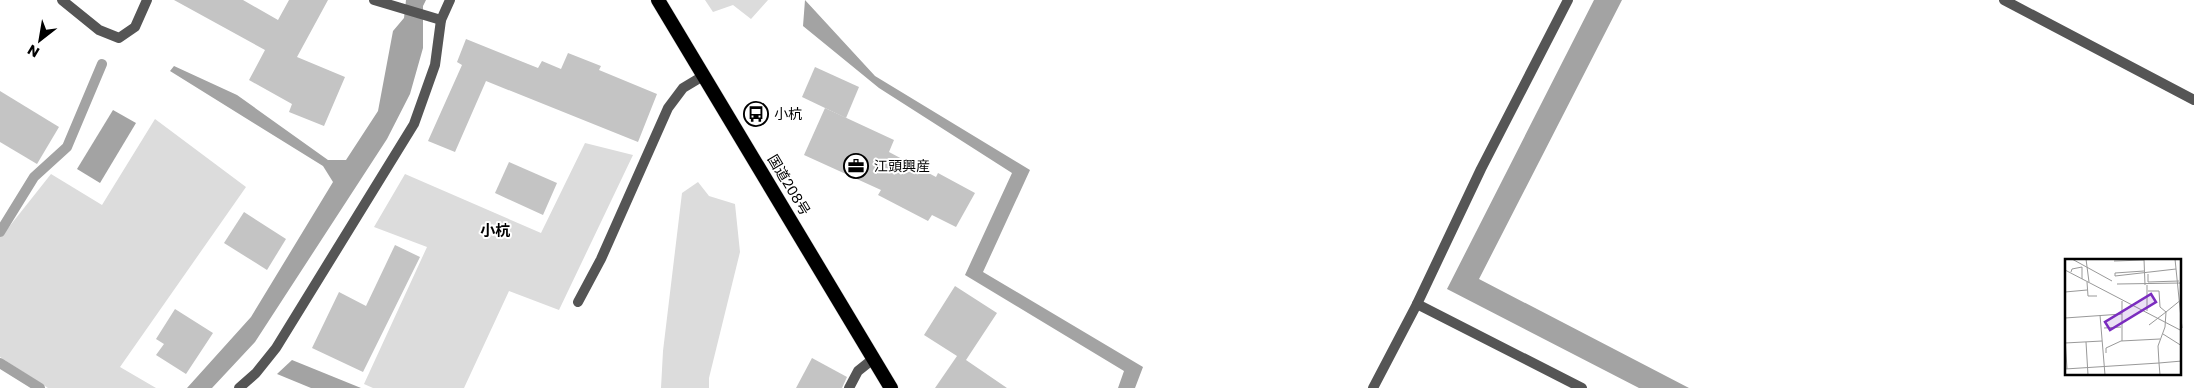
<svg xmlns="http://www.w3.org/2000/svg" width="2194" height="388" font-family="Poppins,'Noto Sans JP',sans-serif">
	<rect width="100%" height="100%" fill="#fff"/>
	<g fill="#dcdcdc">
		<path d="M705 0H768L751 19 733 5 713 12Z"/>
		<path d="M155 119 246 187 120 367 156 388H48L0 357V228L5 232 51 174 102 205Z"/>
		<path d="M585 143 633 155 559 310 509 291 464 388H373L364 384 427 247 374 227 405 174 541 233Z"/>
		<path d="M698 182 709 196 735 204 740 252 709 378V388H661L663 351 682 193Z"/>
	</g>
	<g fill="#a3a3a3">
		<path d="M406 0H426L423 6V48L410 94 387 139 255 342 212 388H187L251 317 333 182 323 166 170 71 174 66 237 95 328 160H346L378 111 393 31 404 18Z"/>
		<path d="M805 0 875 76 1030 170 983 272 1143 367 1135 388H1118L1124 371 965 275 1012 173 879 88 803 26Z"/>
		<path d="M1594 0H1622L1479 279 1689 388H1639L1447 289Z"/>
		<path d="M113 110 136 123 100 183 77 169Z"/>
		<path d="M292 360 361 388H311L277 374Z"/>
	</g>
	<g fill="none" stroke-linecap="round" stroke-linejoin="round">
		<g stroke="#a3a3a3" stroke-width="10">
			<path d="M0 232 34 177 67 147 102 64"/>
			<path d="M0 363 40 388"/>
		</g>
	</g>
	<g fill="#c4c4c4">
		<path d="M174 0H243L278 20 289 0H328L297 57 345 77 324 126 289 112 292 104 249 80 265 50Z"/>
		<path d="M466 39 538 68 542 61 561 69 568 53 601 66 599 70 657 94 638 142 486 81 455 152 428 141 462 65 457 62Z"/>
		<path d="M815 67 859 87 846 118 802 97Z"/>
		<path d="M0 91 59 127 37 164 0 142Z"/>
		<path d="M825 108 894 140 889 152 936 177 938 173 975 193 956 227 932 215 928 221 878 195 881 190 804 155Z"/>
		<path d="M509 162 557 183 543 215 495 193Z"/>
		<path d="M244 212 286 239 267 270 224 243Z"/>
		<path d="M395 245 420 257 363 372 312 348 339 292 366 306Z"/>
		<path d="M955 286 997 313 966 360 1007 388H935L957 356 924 335Z"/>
		<path d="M175 309 213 333 186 374 156 355 164 344 156 339Z"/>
		<path d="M812 358 847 377 842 388H796Z"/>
	</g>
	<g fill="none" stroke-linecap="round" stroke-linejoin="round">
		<defs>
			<path id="trunk" d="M658 0 891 388"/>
		</defs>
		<use href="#trunk" stroke="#dbdbdb" stroke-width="15"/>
		<g stroke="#555" stroke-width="10">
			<path d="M62 0 99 30 119 38 135 27 147 0"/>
			<path d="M374 0 441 20"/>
			<path d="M2004 0 2194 100"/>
			<path d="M578 302 601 259 668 108 683 88 703 76"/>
			<path d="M1417 304 1481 169 1568 0"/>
			<path d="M239 388 256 373 276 348 414 124 435 65 441 20 450 0"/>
			<path d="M849 388 858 371 873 359"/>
			<path d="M1373 388 1417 304 1582 388"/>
		</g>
		<use href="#trunk" stroke="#000" stroke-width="14"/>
	</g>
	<defs>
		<symbol id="bus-ring" viewBox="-11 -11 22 22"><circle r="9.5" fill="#fff" stroke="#000" stroke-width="1.5"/><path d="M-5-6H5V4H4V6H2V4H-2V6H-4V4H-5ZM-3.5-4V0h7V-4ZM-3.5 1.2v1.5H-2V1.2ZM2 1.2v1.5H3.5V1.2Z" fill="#000"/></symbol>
		<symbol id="office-ring" viewBox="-11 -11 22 22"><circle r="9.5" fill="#fff" stroke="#000" stroke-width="1.5"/><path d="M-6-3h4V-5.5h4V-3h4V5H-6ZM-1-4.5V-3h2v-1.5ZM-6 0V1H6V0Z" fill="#000"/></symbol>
	</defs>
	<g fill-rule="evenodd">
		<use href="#bus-ring" x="742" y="100" width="28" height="28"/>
		<use href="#office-ring" x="842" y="152" width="28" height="28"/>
	</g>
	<g text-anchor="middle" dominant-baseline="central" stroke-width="4" stroke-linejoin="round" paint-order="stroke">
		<g font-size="14" fill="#000" stroke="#fff" text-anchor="start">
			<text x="774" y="114">小杭</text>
			<text x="874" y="166">江頭興産</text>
		</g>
		<g font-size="14" fill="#000" stroke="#fff">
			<text transform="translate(789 185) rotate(59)">国道208号</text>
		</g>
		<g font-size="15" font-weight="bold" fill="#000" stroke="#fff">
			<text x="495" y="230">小杭</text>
		</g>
	</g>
	<g transform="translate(2065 259)">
		<rect width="116" height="116" fill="#fff"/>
		<path fill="none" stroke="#999" stroke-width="1" d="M7 0 47 22M21 0 24 23M79 0 80 26M110 0 117 69M49 2 79 1M0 11 117 72M6 13 7 10 17 8V20M83 15V23L114 22M50 17 111 10M50 17V14L79 12M22 23 23 37H32M52 25 117 24M83 32H94L95 48 101 53M0 33 22 31M82 52V26M35 56 40 116M0 59 57 55V42M84 66 101 53M39 69 56 68M98 75 117 87M0 79 2 110M57 82V55M21 83 23 116M0 84 37 82M41 94V89L56 82 95 80M0 110 94 104 93 87 100 68 101 53 117 40M95 116 94 104 117 102"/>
		<path fill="#7b2cbf" fill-opacity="0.15" stroke="#7b2cbf" stroke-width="2.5" d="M86 35 91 43 45 71 40 63Z"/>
		<rect width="116" height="116" fill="none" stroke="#000" stroke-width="2.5"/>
	</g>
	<g transform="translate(40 40) rotate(211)" stroke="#ffffff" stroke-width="4" paint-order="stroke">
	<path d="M0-4L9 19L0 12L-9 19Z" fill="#000000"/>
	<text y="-8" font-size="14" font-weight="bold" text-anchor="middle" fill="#000000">N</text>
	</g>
</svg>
